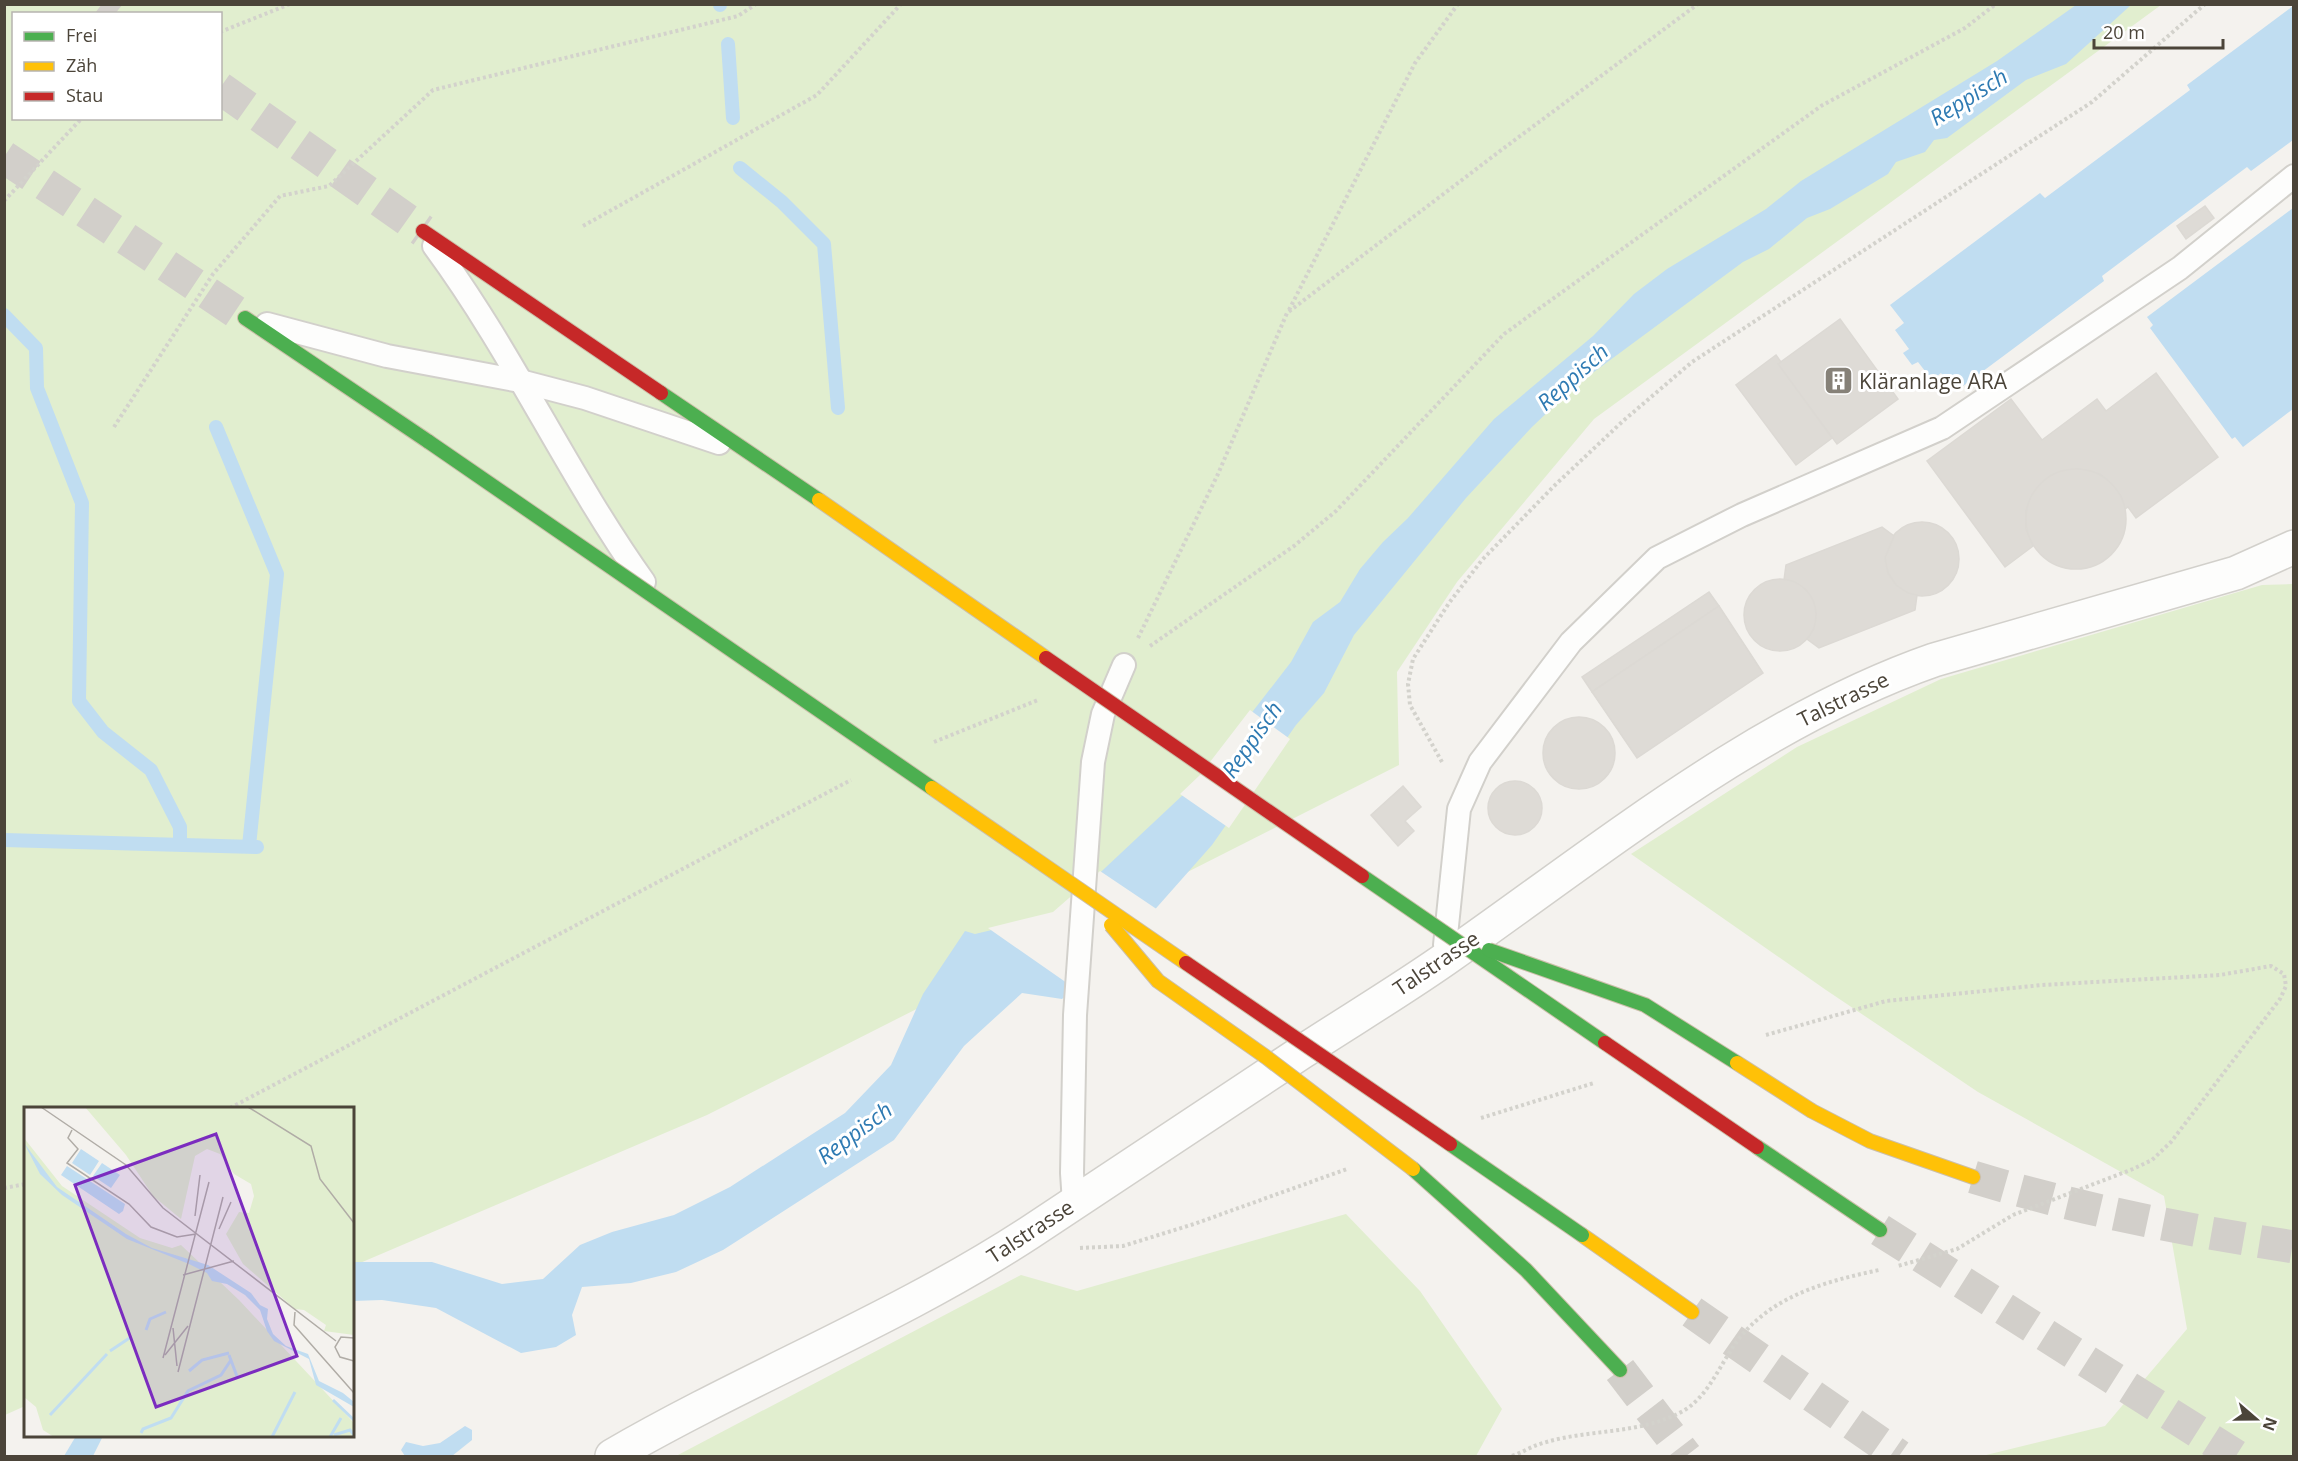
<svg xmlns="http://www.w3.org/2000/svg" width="2298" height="1461" font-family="'Open Sans',sans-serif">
	<rect width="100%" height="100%" fill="#f4f2ee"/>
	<g fill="#e1eecf" fill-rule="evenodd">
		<path d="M5 5H2161L1594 419 1457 582 1397 672 1399 765 707 1115 353 1266 352 1108H26L25 1406 5 1415ZM14 14H220V118H14Z"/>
		<path d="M2293 584V1456H1982L2105 1426 2187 1329 2164 1196 1978 1092 1826 990 1631 854 1797 747 1941 679 2262 585Z"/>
		<path d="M1346 1214 1420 1291 1502 1409 1476 1456H676L1021 1275 1077 1291Z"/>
	</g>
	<g fill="#c0ddf1">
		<path d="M2076 5H2131L2066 64 2026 80 1947 138 1934 140 1925 152 1896 162 1888 174 1830 209 1807 218 1769 249 1743 262 1575 386 1532 427 1466 498 1354 635 1324 693 1296 725 1212 845 1120 949 1062 999 1022 993 964 1046 894 1140 723 1250 676 1272 631 1283 582 1287 572 1315 576 1335 556 1347 521 1353 436 1308 382 1300 353 1301V1262H432L502 1284 543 1279 580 1245 612 1232 674 1215 730 1187 845 1113 891 1065 923 994 965 931 975 934 1055 915 1202 777 1291 662 1313 622 1340 602 1360 569 1383 542 1408 518 1494 419 1593 336 1634 294 1667 269 1766 209 1801 181 1997 61Z"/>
		<path d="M2293 6V140L2251 171 2247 167 2102 276 2104 281 1955 392 1941 373 1932 380 1918 362 1912 365 1903 353 1909 349 1895 330 1904 323 1890 305 2040 193 2045 198 2190 90 2187 85Z"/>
		<path d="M2293 208V409L2243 447 2235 437 2232 439 2150 328 2153 325 2147 317Z"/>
		<path d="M465 1426 472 1430V1440L452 1456H405L401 1450 406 1442 423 1446 440 1443Z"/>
		<path d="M76 1436H103L93 1456H64Z"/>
	</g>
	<g fill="#f4f2ee">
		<path d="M1250 710 1290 739 1229 828 1180 794 1200 775Z"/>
		<path d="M1100 871 1158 910 1122 951 1077 990 988 928 1053 912Z"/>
	</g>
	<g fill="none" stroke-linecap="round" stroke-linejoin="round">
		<g stroke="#c0ddf1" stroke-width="14">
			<path d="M720 4V5"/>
			<path d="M728 44 733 118"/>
			<path d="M740 168 782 202 824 244 838 408"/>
			<path d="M4 315 36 348 37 388 82 503 79 701 103 732 151 770 180 827V843"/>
			<path d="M216 427 277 574 249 846"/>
			<path d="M4 840 257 847"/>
		</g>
	</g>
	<g fill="#dedbd6" stroke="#dcd9d4" stroke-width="1.5">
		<path d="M2205 206 2214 218 2186 239 2177 226Z"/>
		<path d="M1840 319 1898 399 1837 444 1778 364Z"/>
		<path d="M1776 355 1781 362 1778 364 1832 438 1796 465 1736 385Z"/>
		<path d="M2156 373 2218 457 2136 518 2128 507 2125 509 2121 496 2109 482 2100 474 2078 469 2051 475 2033 493 2026 510V529L2033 546 2005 567 1927 461 2011 399 2042 440 2097 399 2106 411Z"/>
		<circle cx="2076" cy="519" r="50"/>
		<circle cx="1922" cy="559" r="37"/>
		<path d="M1882 527 1894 536 1885 558 1888 573 1896 585 1908 593 1917 595 1915 610 1819 648 1807 639 1814 628 1816 614 1813 601 1805 589 1784 580 1786 565Z"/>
		<circle cx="1780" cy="615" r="36"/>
		<path d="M1709 592 1719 606 1592 692 1582 677Z"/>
		<path d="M1719 606 1763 673 1637 758 1592 692Z"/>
		<circle cx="1579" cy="753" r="36"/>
		<circle cx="1515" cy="808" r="27"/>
		<path d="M1403 786 1421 807 1405 821 1414 831 1398 846 1371 815Z"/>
	</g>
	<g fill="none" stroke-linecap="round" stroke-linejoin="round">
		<g stroke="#d2cfca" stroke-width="33" stroke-dasharray="33 16" stroke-linecap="butt">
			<path d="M102 4 115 14"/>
			<path d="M220 88 423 231"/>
			<path d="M4 157 245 318"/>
			<path d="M1973 1177C2078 1209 2185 1230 2294 1247"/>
			<path d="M1880 1230 2236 1456"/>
			<path d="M1692 1312 1899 1456"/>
			<path d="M1620 1370 1686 1456"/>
		</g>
		<defs>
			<g id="lane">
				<path d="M434 246C513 353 567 474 644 582"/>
				<path d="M267 324 387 356 520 381 585 398 719 443"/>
				<path d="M1445 945 1459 809 1480 762 1571 642 1657 558 1742 515 1942 428 2180 268 2294 176"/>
				<path d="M1074 1203 1072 1173 1075 1015 1093 762 1103 714 1124 665"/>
			</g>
			<path id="street" d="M612 1456C748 1377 897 1319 1029 1233 1121 1173 1211 1112 1302 1052 1351 1020 1403 989 1451 955 1602 849 1759 721 1934 660L2236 573 2294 547"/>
			<g id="fast">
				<path d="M245 318 429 442"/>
				<path d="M661 393 819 500"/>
				<path d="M1757 1147 1880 1230"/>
				<path d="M1413 1169 1526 1270 1620 1370"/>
			</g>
			<g id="slow">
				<path d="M1812 1111 1870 1141 1973 1177"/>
				<path d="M1582 1235 1692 1312"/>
			</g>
			<path id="jam" d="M423 231 661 393"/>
		</defs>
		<use href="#lane" stroke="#d2d0cb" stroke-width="26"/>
		<use href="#street" stroke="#d2d0cb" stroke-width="36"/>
		<use href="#fast" stroke="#ccbfa9" stroke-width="16"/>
		<use href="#slow" stroke="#ccbfa9" stroke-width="16"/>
		<use href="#jam" stroke="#ccbfa9" stroke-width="16"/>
		<g stroke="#d3d2cc" stroke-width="4" stroke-dasharray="3 3" stroke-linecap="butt">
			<path d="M220 32 290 4"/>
			<path d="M4 201 82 118"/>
			<path d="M583 226 817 95 901 4"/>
			<path d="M1289 310 1415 63 1458 4"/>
			<path d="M114 427 213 274 280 196 329 186 433 90 738 16 756 4"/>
			<path d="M1138 638 1218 474 1287 313 1500 151 1698 4"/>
			<path d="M1150 646 1294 546 1336 511 1504 334 1821 106 1965 28 1996 4"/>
			<path d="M934 742 1038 700"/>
			<path d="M1442 762 1410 705 1408 684 1413 659 1449 603 1482 560 1554 486 1623 421 1692 362 2092 102 2205 4"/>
			<path d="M1766 1035 1886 1001 2042 985 2220 975 2271 966 2284 974 2286 986 2280 999 2171 1142 2152 1160 2133 1169 2013 1215 1957 1249 1898 1266"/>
			<path d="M230 1108 851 780"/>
			<path d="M1481 1118 1594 1083"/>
			<path d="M4 1188 26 1184"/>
			<path d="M1080 1248 1123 1246 1194 1224 1347 1169"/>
			<path d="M1512 1456C1521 1453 1529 1448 1537 1445 1585 1428 1638 1436 1683 1411 1711 1395 1722 1358 1742 1335 1777 1294 1828 1281 1879 1270"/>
		</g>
		<use href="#lane" stroke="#fdfdfc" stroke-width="22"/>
		<use href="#street" stroke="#fdfdfc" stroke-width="33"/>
		<use href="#fast" stroke="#4caf50" stroke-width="14"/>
		<use href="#slow" stroke="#ffc107" stroke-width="14"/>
		<use href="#jam" stroke="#c62828" stroke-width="14"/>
		<defs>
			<g id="fast-bridge">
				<path d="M429 442 932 788"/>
				<path d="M1362 876 1605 1043"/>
				<path d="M1489 950 1645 1005 1737 1063"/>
				<path d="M1450 1144 1582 1235"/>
			</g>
			<g id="slow-bridge">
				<path d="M819 500 1046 658"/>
				<path d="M932 788 1186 963"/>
				<path d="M1111 925 1158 981 1266 1057 1413 1169"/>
				<path d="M1737 1063 1812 1111"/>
			</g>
			<g id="jam-bridge">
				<path d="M1046 658 1362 876"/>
				<path d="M1186 963 1450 1144"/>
				<path d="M1605 1043 1757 1147"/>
			</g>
		</defs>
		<use href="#fast-bridge" stroke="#ccbfa9" stroke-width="16" stroke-linecap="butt"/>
		<use href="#slow-bridge" stroke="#ccbfa9" stroke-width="16" stroke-linecap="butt"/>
		<use href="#jam-bridge" stroke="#ccbfa9" stroke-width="16" stroke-linecap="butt"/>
		<use href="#fast-bridge" stroke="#4caf50" stroke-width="14"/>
		<use href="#slow-bridge" stroke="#ffc107" stroke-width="14"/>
		<use href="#jam-bridge" stroke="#c62828" stroke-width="14"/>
	</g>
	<defs>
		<symbol id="building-square" viewBox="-11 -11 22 22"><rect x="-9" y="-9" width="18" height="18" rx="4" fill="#868178" stroke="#fff"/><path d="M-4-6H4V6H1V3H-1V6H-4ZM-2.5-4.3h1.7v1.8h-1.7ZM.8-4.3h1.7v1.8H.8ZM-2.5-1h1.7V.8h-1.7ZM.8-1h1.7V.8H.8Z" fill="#fff"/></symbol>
	</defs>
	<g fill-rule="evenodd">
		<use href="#building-square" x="1822" y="364" width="33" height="33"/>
	</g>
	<g text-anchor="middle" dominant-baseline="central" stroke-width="6" stroke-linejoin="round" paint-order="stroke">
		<g font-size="21" fill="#4b4439" stroke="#fff" text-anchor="start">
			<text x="1859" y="381">Kläranlage ARA</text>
		</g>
		<g font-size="21" fill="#4b4439" stroke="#fff">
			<text transform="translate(1843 699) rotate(-26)">Talstrasse</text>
			<text transform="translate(1436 963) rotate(-34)">Talstrasse</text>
			<text transform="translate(1030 1231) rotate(-33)">Talstrasse</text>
		</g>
		<g font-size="22" font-style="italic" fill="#2e7ab2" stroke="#fff">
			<text transform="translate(1968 96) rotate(-32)">Reppisch</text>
			<text transform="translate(1572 376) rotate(-42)">Reppisch</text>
			<text transform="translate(1251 739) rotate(-55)">Reppisch</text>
			<text transform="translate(854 1132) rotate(-37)">Reppisch</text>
		</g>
	</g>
	<g transform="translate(24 1107)">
		<rect width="330" height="330" fill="#f4f2ee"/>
		<path d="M61 0H330V228L300 224 302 218 280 203 271 202 219 157 202 127 215 105 225 106 230 89 227 77 210 67 196 47 183 42 171 49 157 112 129 89 102 48ZM0 31 38 79 116 131 148 141 157 138 215 193 330 316V330H30L19 323 12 300 0 290Z" fill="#e1eecf"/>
		<path d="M0 36 33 80 102 127 128 141 184 158 227 186 236 198 244 202 243 212 249 227 262 239 284 247 295 274 319 286 330 295V300L292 278 285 252 250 234 243 224 236 203 221 188 203 177 188 174 183 166 165 157 103 132 38 88 16 67ZM57 42 75 54 66 68 48 56ZM78 56 96 68 87 81 69 69ZM43 59 101 97 99 104 95 107 37 68Z" fill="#c0ddf1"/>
		<path fill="none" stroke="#c0ddf1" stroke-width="3" d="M122 223 126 212 142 205M86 244 107 230M205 248 214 272M165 264 178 253 205 246M309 293 330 313M26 308 83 247M117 326 119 322 147 311 164 284 197 268 207 253M310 328 326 323 330 328M248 330 271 285M306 330 317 311"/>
		<path fill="none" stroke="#b0aca6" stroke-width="1.5" d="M17 0 102 58 139 101 312 234M224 0 287 39 296 72 330 116M48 23 44 31 54 42 43 56 105 97 127 120 153 130 172 127M171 109 176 68M195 122 207 95M159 168 210 154M271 205 270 218 330 286M149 221 153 259M330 231 317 230 311 240 316 250 330 254M141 248 164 219M139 251 185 75M154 265 199 90"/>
		<path fill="#7b2cbf" fill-opacity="0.15" stroke="#7b2cbf" stroke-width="3" d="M192 27 273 249 132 300 51 78Z"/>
		<rect width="330" height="330" fill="none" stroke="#4b4439" stroke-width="3"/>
	</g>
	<rect width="2298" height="1461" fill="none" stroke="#4b4439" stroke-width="12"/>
	<rect x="12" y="12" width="210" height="108" fill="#ffffff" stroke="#b7b4b0" stroke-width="1.5"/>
	<rect x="24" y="32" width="30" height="9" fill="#4caf50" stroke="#b7b4b0" stroke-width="1.5"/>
	<text x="66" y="42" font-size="18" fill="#4b4439">Frei</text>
	<rect x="24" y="62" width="30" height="9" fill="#ffc107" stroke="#b7b4b0" stroke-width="1.5"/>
	<text x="66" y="72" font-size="18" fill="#4b4439">Zäh</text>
	<rect x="24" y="92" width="30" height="9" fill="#c62828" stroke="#b7b4b0" stroke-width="1.5"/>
	<text x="66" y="102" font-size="18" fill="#4b4439">Stau</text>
	<g transform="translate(2256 1419) rotate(110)" stroke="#ffffff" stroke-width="4.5" paint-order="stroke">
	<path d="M0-4.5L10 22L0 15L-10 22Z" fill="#4b4439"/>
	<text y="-9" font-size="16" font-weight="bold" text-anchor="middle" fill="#4b4439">N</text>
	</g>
	<path d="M2094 39v9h129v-9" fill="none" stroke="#4b4439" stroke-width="3"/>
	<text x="2103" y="39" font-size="18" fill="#4b4439" stroke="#ffffff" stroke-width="4.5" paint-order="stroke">20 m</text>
</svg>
